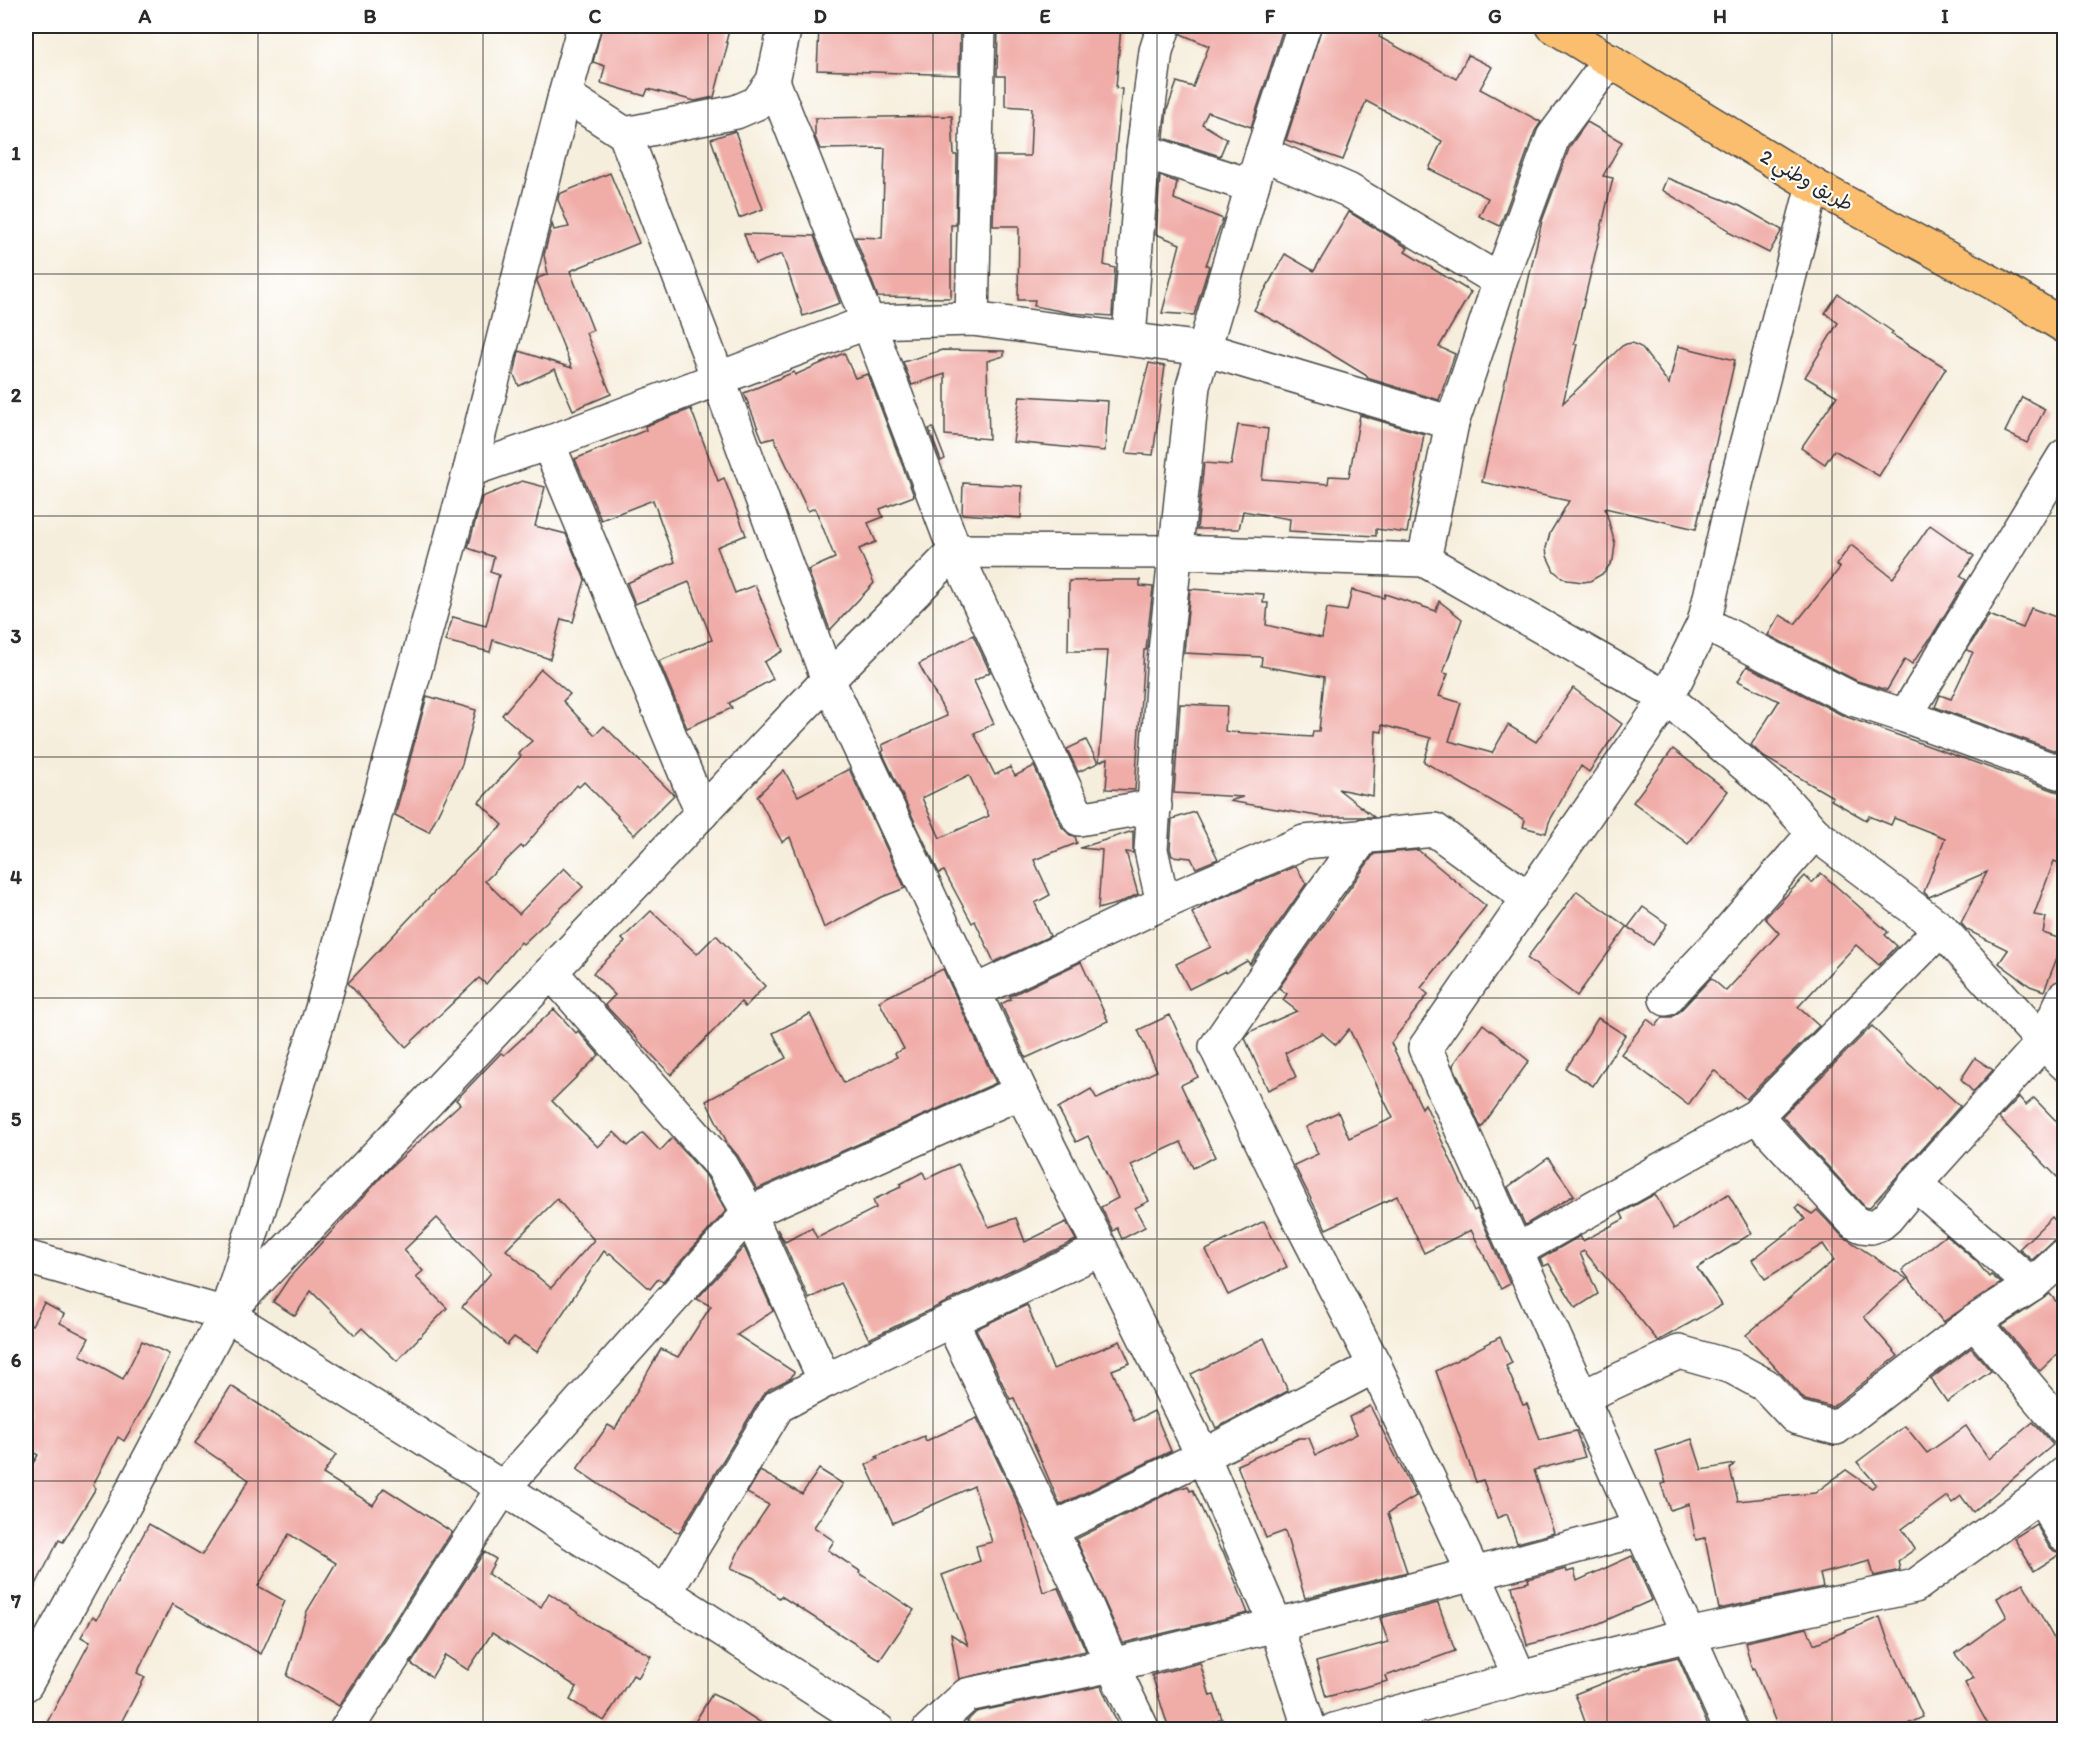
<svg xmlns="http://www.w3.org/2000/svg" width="2090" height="1755" font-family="Itim,'Playpen Sans Arabic',sans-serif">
	<rect width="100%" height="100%" fill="#fff"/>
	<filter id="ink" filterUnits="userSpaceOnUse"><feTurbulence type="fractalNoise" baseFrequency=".0167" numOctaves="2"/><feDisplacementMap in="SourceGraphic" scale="12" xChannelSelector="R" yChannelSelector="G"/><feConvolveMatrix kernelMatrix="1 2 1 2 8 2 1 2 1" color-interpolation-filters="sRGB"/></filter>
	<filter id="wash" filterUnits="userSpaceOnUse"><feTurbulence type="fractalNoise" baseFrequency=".008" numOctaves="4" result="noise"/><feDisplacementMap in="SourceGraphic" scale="24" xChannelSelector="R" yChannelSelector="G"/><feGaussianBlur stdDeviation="1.35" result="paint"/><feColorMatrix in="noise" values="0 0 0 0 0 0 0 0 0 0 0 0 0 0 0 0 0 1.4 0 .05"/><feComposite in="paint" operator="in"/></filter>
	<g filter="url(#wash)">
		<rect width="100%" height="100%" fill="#f6eedc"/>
		<g id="blocks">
			<g fill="#f0aca7" fill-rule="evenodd">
				<path d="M602 26H730L726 42 728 43 714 97 695 101 648 89 645 96 601 83 605 66 593 62Z"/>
				<path d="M862 26H960L959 75 817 70 819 28 862 29Z"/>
				<path d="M998 26H1121L1116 88 1122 89 1104 265 1115 268 1112 316 1071 313 1034 306 1035 300H1018L1019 226H993L995 156H1030L1032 108 1005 106V76H997Z"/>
				<path d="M1182 26H1284L1251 127 1208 112 1202 124 1227 139 1220 156 1164 138 1167 110 1177 82 1193 87 1209 46 1181 34Z"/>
				<path d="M1322 26H1363L1380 34 1379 37 1456 79 1468 55 1492 67 1480 89 1541 122 1535 131 1500 226 1479 216 1488 198 1429 169 1442 141 1366 101 1343 160 1286 140Z"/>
				<path d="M952 116 954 155H957L956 225H951V298L878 297 855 237 882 238 885 148 820 149 815 137V118Z"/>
				<path d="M1587 122 1622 142 1603 176 1613 178 1574 344H1577L1563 403 1622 346 1626 344 1632 343 1641 347 1669 384 1678 346 1735 360 1696 529 1605 508 1615 544 1613 560 1604 573 1590 581 1583 582 1567 580 1560 576 1554 571 1547 556 1546 548 1550 533 1569 501 1482 482 1542 221 1570 146Z"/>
				<path d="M735 131 763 209 739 218 711 139Z"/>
				<path d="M610 173 639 243 570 271 593 330 586 333 611 394 573 410 555 369 519 386 514 375 519 351 572 368 537 281 538 278 548 274 544 255 552 224 554 230 569 227 558 200 559 194Z"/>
				<path d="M1160 176 1177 182 1174 199 1223 219 1206 265 1209 266 1194 315 1162 313 1180 244 1156 234Z"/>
				<path d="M1667 178 1740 206 1782 230 1769 253 1728 232 1729 230 1662 190Z"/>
				<path d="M1349 212 1408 248 1405 252 1471 292 1439 347 1455 354 1439 400 1367 378V376L1277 321 1276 322 1254 310 1285 254 1314 271Z"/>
				<path d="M744 234 814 236 840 303 803 316 782 254 755 264Z"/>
				<path d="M1838 294 1893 332 1891 334 1946 368 1879 476 1834 450 1825 464 1801 448 1837 396 1805 377 1838 323 1825 313Z"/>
				<path d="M942 350 1004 351V356L987 361 989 439 945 435V374L912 385 903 362Z"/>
				<path d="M844 353 855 378 868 374 914 496 880 509 883 517 868 523 876 542 859 549 874 583 830 630 808 570 835 558 815 508 808 511 774 438 763 441 744 393 794 372 795 375Z"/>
				<path d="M1149 363 1165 366 1153 455 1126 453Z"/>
				<path d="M1020 396 1108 401 1105 451 1013 442Z"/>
				<path d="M2022 397 2045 409 2027 443 2005 432Z"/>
				<path d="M691 409 718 481 724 478 746 535 717 547 735 593 755 585 783 651 764 662 773 679 729 703 732 708 687 728 659 661 712 640 689 582 635 604 627 583 675 562 653 500 601 520 575 459 646 430 645 426Z"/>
				<path d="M1360 415 1424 434 1407 533 1376 529V536L1289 531 1290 519 1243 511 1239 529H1197L1204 463 1231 465 1238 425 1268 429 1262 479 1328 484 1329 476 1349 477Z"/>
				<path d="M933 428 945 459 941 461 929 429Z"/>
				<path d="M522 481 545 487 535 526 566 534 585 580 573 622 561 619 550 659 493 640 490 652 445 641 453 617 486 626 499 575 490 572 494 557 468 548 482 497Z"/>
				<path d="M963 483 1022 486 1021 518 962 514Z"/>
				<path d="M1930 525 1974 556 1960 576 1966 580 1932 636 1912 664 1905 659 1887 690 1857 681 1768 635 1780 615 1795 624 1840 568 1836 565 1851 545 1893 578Z"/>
				<path d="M1113 580H1140V586L1153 587 1146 650H1144L1135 790 1106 789 1108 758 1099 762 1108 651H1068L1069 581Z"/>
				<path d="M1190 589 1264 594 1263 603H1268L1266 625 1322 638 1327 608 1347 611 1352 590 1384 598 1385 594 1436 611 1439 601 1462 619 1443 673 1448 674 1439 696 1461 703 1449 741 1492 753 1508 725 1536 742 1573 688 1622 724 1589 772 1581 766 1549 822 1546 833 1523 827 1525 820 1424 762 1431 738 1382 725V732L1376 731 1373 796 1338 789 1374 817H1323L1229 801 1243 797 1174 793 1180 704 1227 706 1225 731 1229 732 1312 737 1313 731H1319L1324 679V677L1261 666 1262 657 1184 653Z"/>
				<path d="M2031 608 2064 620V754L1935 707 1940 695 1951 699 1973 652 1967 650 1989 615 2023 628Z"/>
				<path d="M973 635 990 672 974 681 994 724 974 733 995 775 1010 767 1015 776 1034 766 1062 827 1070 835 1075 836 1077 843 1034 860 1050 895 1035 903 1050 936 994 962 975 921 972 923 944 871 939 873 882 752 884 750 882 745 947 716 919 664ZM969 775 989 816 940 838 922 798Z"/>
				<path d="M1747 666 1844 716 2058 792H2064V865L2054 861 2034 915 2046 917 2043 933 2064 940 2044 991 2030 986 1999 963 2008 950 1967 930 1961 923 1987 872 1929 897 1924 892 1945 838 1894 818 1891 825 1869 816 1866 820 1831 800 1833 797 1764 757 1751 745 1779 701 1738 681Z"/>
				<path d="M541 669 570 694 563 701 595 735 604 726 674 795 634 835 617 817 618 816 584 782 579 787 577 785 523 848 521 846 485 881 519 914 564 868 583 887 523 944 521 942 486 984 479 978 406 1047 348 983 459 866 503 825 479 802 521 756 518 753 532 741 502 715Z"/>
				<path d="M427 696 476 710 462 764 429 832 395 815Z"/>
				<path d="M1086 740 1098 763 1078 772 1067 749Z"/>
				<path d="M1673 749 1728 791 1688 844 1633 802Z"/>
				<path d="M849 769 905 888 882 897 824 928 790 837 782 842 757 796 784 770 798 796Z"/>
				<path d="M1195 812 1218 859 1196 868 1191 858 1172 856 1170 849 1172 819Z"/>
				<path d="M1133 831V853L1126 852 1138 894 1119 903 1098 909 1102 850 1080 848Z"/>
				<path d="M1418 850 1486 906 1421 988 1428 994 1391 1043 1422 1108 1425 1104 1474 1211 1477 1209 1510 1284 1501 1289 1471 1230 1424 1253 1397 1196 1326 1229 1294 1165 1318 1154 1306 1127 1338 1112 1349 1138 1393 1118 1349 1029 1336 1045 1322 1033 1285 1053 1296 1077 1268 1090 1245 1038 1249 1032 1297 1011 1283 1000 1287 994 1279 988 1374 854Z"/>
				<path d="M1296 866 1306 884 1250 964 1247 961 1226 973 1225 971 1189 989 1176 964 1211 947 1192 913 1207 904Z"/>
				<path d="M1821 873 1888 932 1885 935 1897 946 1879 965 1856 945 1798 1007 1819 1026 1746 1099 1714 1070 1688 1105 1621 1054 1647 1019 1656 1026 1663 1017H1672L1679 1012 1711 978 1726 991 1779 933 1765 918 1805 876 1812 883Z"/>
				<path d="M1577 891 1627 927 1577 996 1527 958Z"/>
				<path d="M1643 907 1667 924 1653 945 1628 927Z"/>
				<path d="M651 911 697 954 716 935 765 986 745 1007 741 1002 671 1075 605 1005 615 995 593 973 625 942 622 939Z"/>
				<path d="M1081 962 1108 1021 1026 1058 1001 1004 1011 999 1010 996Z"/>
				<path d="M943 969 996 1083 757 1189 738 1156 728 1144 706 1101 786 1058 773 1033 810 1014 844 1083 897 1057 895 1053 904 1049 879 1001Z"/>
				<path d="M554 1009 576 1033 578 1031 599 1055 552 1101 598 1147 614 1132 628 1146 643 1133 660 1151 672 1138 707 1177 726 1211 663 1281 658 1279 650 1289 610 1253 608 1255 604 1251 537 1352 514 1337 507 1345 462 1307 491 1273 437 1218 404 1250 423 1271 416 1277 447 1308 397 1361 362 1328 355 1335 311 1291 295 1316 273 1302 289 1278 388 1170 460 1104 456 1100 501 1053 504 1055ZM557 1199 594 1240 551 1288 506 1250Z"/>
				<path d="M1170 1015 1198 1077 1181 1085 1215 1157 1193 1168 1181 1142 1131 1165 1149 1201 1135 1208 1145 1227 1122 1239 1117 1228 1113 1231 1101 1207 1118 1198 1088 1136 1076 1142 1058 1108 1091 1089 1097 1099 1157 1071 1138 1030Z"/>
				<path d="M1598 1018 1625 1035 1593 1086 1566 1069Z"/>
				<path d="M1483 1024 1529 1061 1481 1128 1453 1065Z"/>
				<path d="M1872 1026 1909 1064 1936 1088 1938 1086 1960 1106 1869 1208 1865 1207 1782 1116Z"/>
				<path d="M1975 1058 1993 1070 1973 1092 1961 1079Z"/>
				<path d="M2019 1097 2026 1105 2034 1098 2064 1129V1184L1999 1118Z"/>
				<path d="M1548 1158 1574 1195 1525 1225 1508 1187Z"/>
				<path d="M958 1164 989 1227 1016 1218 1025 1242 1066 1222 1076 1240 869 1339 840 1283 809 1299 777 1229 785 1242 812 1228 817 1238 876 1208 873 1200 901 1187 900 1184 923 1172 926 1179Z"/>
				<path d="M1655 1194 1674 1229 1728 1194 1752 1233 1697 1268 1722 1305 1658 1341 1584 1251 1580 1253 1598 1294 1576 1308 1549 1264 1544 1266 1540 1259 1580 1236 1583 1241 1624 1219 1621 1213Z"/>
				<path d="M1798 1205 1812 1214 1817 1210 1841 1235 1907 1279 1887 1295 1864 1317 1898 1356 1832 1407 1805 1400 1746 1335 1834 1260 1823 1244 1765 1279 1752 1260 1805 1219 1796 1207Z"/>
				<path d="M2052 1217 2064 1230V1238L2052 1242 2032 1260 2019 1249Z"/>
				<path d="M1264 1221 1287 1267 1228 1295 1206 1250Z"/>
				<path d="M1946 1235 1977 1262 1989 1277 1991 1275 2001 1283 1943 1322 1902 1270Z"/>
				<path d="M744 1247 773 1311 737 1335 794 1372 791 1378 769 1389 762 1396 679 1533 622 1500 577 1469 608 1425 615 1429 661 1349 678 1357 711 1306 697 1299Z"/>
				<path d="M2050 1294 2064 1311V1348L2040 1371 2002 1326Z"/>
				<path d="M44 1303 64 1314 60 1323 89 1338 80 1355 123 1379 142 1341 169 1354 146 1403 124 1441 118 1437 93 1485 96 1488 63 1542 59 1540 26 1604V1475L38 1455 26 1448V1322L32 1325Z"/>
				<path d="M1027 1305 1053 1369 1120 1341 1130 1363 1112 1370 1134 1421 1154 1411 1171 1451 1060 1505 1014 1398 1010 1399 976 1329Z"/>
				<path d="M1500 1337 1512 1363 1506 1366 1523 1405 1527 1404 1540 1440 1576 1431 1585 1457 1534 1470 1554 1533 1517 1543 1507 1514 1497 1518 1483 1480 1476 1482 1436 1371Z"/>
				<path d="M1264 1338 1288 1391 1216 1428 1191 1374Z"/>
				<path d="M1971 1348 1991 1371 1947 1402 1931 1379Z"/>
				<path d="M231 1386 336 1455 323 1474 373 1505 384 1488 452 1532 339 1706 287 1676 307 1611 336 1563 289 1534 258 1586 285 1601 261 1654 172 1604 137 1673 145 1677 117 1730H43L90 1642 81 1637 93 1616 97 1619 149 1524 202 1555 249 1480 195 1443Z"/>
				<path d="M1370 1406 1416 1496 1388 1513 1407 1572 1305 1598 1285 1531 1266 1538 1237 1465 1299 1438H1309L1316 1455 1357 1434 1349 1417Z"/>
				<path d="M977 1418 1019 1506 1043 1592 1058 1588 1086 1651 959 1679 951 1634 968 1645 942 1575 980 1561 976 1546 992 1542 974 1486 893 1523 866 1465 878 1459 876 1457 924 1436 926 1441Z"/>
				<path d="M2033 1422 2053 1445 1973 1512 1961 1496 1952 1503 1947 1496 1902 1529 1915 1549 1898 1561 1900 1570 1874 1576 1870 1561 1820 1574 1823 1587 1719 1609 1705 1538 1696 1540 1689 1504 1670 1510 1661 1484 1666 1483 1656 1451 1692 1439 1702 1470 1734 1464 1730 1469 1738 1501 1815 1493 1846 1470 1872 1488 1876 1484 1857 1462 1905 1426 1927 1453 1966 1426 1989 1459Z"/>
				<path d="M819 1469 843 1484 814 1527 834 1541 828 1550 860 1571 859 1573 914 1610 880 1660 781 1596 779 1598 754 1578 731 1568 740 1548 769 1505 747 1493 760 1471 802 1494Z"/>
				<path d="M1188 1486 1190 1491 1193 1490 1221 1551H1223L1248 1613 1123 1643 1076 1539 1175 1490Z"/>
				<path d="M2036 1524 2048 1545 2054 1551 2062 1553 2034 1571 2014 1538Z"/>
				<path d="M484 1552 496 1559 488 1574 501 1583 541 1607 549 1593 596 1625 651 1656 638 1678 633 1675 604 1721 570 1700 577 1687 492 1633 468 1670 445 1655 432 1677 411 1664Z"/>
				<path d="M1632 1556 1652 1600 1584 1630 1527 1645 1512 1586 1529 1582 1528 1579 1566 1569 1567 1572 1574 1570 1577 1581Z"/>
				<path d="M2023 1583 2064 1657V1730H1991L1965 1683 1974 1678 1955 1654 2007 1617 1997 1598Z"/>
				<path d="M1438 1603 1455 1651 1386 1676 1388 1681 1326 1697 1316 1662 1388 1642 1380 1618Z"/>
				<path d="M1880 1617 1887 1638 1923 1717 1895 1730H1779L1754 1669 1752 1670 1745 1642 1807 1628 1814 1644Z"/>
				<path d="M1678 1657 1710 1730H1588L1575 1694 1641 1668V1666Z"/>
				<path d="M1200 1663 1210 1696 1214 1695 1222 1719 1192 1730H1169L1152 1675Z"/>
				<path d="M1101 1686 1120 1730H980L967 1721 976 1712Z"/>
				<path d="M712 1694 729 1702 772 1730H690Z"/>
			</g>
		</g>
	</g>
	<g filter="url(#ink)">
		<use href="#blocks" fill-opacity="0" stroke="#494846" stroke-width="1.5"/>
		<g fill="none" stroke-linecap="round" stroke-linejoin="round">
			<defs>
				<g id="minor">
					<path d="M773 81 868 322 955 551 1079 819 1155 806"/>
					<path d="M565 95 625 134 718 378 828 680 1021 1092 1101 1249 1203 1456 1276 1625 1310 1730"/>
					<path d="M625 134 736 112 757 103 773 81 785 26"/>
					<path d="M1143 151 1252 186"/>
					<path d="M1262 153 1348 190 1500 281"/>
					<path d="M972 319 979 26"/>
					<path d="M1129 338 1143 151 1156 51 1164 26"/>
					<path d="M548 443 702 813"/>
					<path d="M470 470 548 443 868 322 972 319 1204 349 1452 423"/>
					<path d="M1424 560 1452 423 1500 281 1553 137 1610 60"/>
					<path d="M1704 623 1850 698 1905 716 2064 774"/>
					<path d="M1905 716 2064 456"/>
					<path d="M1365 835 1321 895 1216 1047 1293 1207 1375 1366 1474 1574 1520 1678"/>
					<path d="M1163 903 1151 850 1163 671 1193 386 1262 153 1304 26"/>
					<path d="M551 972 722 1166 749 1213 825 1381"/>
					<path d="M974 992 1163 903 1304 842 1435 830 1529 899"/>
					<path d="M1666 999 1714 948 1814 833"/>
					<path d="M1756 1116 1854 1222 1862 1226 1871 1227 1880 1224 1887 1218 1915 1184 2043 1042 2064 997"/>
					<path d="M1915 1184 2032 1285"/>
					<path d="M1516 1251 1756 1116 1941 929"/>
					<path d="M226 1314 828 680 955 551 1175 552 1424 560 1667 698 1778 793 1814 833 1941 929 2043 1042 2064 1063"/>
					<path d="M951 1320 1078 1586 1112 1665 1143 1730"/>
					<path d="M1974 1322 2064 1429"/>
					<path d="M1582 1397 1679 1352 1732 1367 1765 1385 1795 1417 1836 1428 1974 1322 2032 1285 2064 1256"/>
					<path d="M2040 1495 2064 1535"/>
					<path d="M1051 1530 1203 1456 1375 1366"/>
					<path d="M665 1593 778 1406 825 1381 1101 1249"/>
					<path d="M26 1684 130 1495 226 1314 321 1012 470 470 565 95 584 26"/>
					<path d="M346 1730 503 1488 749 1213 1021 1092"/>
					<path d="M929 1730 967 1695 1112 1665 1276 1625 1474 1574 1641 1529"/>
					<path d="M1334 1730 1520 1678 1688 1635 1915 1586 2040 1495 2064 1474"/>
					<path d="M1731 1730 1425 1048 1667 698 1704 623 1737 480 1813 185"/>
				</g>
				<path id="tertiary" d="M26 1257 226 1314 503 1488 878 1730"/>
				<path id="trunk" d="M1553 26 1813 185 1995 284 2064 326"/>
			</defs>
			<use href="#minor" stroke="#494846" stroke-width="36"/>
			<use href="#tertiary" stroke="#494846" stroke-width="36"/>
			<use href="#trunk" stroke="#494846" stroke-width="36"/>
			<use href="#minor" stroke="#fff" stroke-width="33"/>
			<use href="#tertiary" stroke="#fff" stroke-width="33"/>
			<use href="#trunk" stroke="#fbbe6e" stroke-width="33"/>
		</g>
	</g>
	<path fill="none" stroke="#2b2b2b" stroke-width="1.5" stroke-opacity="0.55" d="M258 26V1730M483 26V1730M708 26V1730M933 26V1730M1157 26V1730M1382 26V1730M1607 26V1730M1832 26V1730M26 274H2064M26 516H2064M26 757H2064M26 998H2064M26 1239H2064M26 1481H2064"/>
	<g text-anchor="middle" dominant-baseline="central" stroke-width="4.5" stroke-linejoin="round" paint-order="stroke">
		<g font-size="20" fill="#2b2b2b" stroke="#fff">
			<text transform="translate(1807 180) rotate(30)">طريق وطني 2</text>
		</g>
	</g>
	<rect width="2090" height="1755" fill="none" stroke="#fff" stroke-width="66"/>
	<rect x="33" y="33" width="2024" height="1689" fill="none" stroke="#2b2b2b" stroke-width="2"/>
	<g font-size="20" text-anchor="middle" font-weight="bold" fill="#2b2b2b">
		<text x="145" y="23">A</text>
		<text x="370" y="23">B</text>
		<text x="595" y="23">C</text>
		<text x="820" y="23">D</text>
		<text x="1045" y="23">E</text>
		<text x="1270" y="23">F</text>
		<text x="1495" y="23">G</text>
		<text x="1720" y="23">H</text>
		<text x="1945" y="23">I</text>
		<text x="16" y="160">1</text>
		<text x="16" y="402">2</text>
		<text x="16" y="643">3</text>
		<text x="16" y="884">4</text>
		<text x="16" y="1126">5</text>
		<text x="16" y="1367">6</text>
		<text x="16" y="1608">7</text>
	</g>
</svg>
